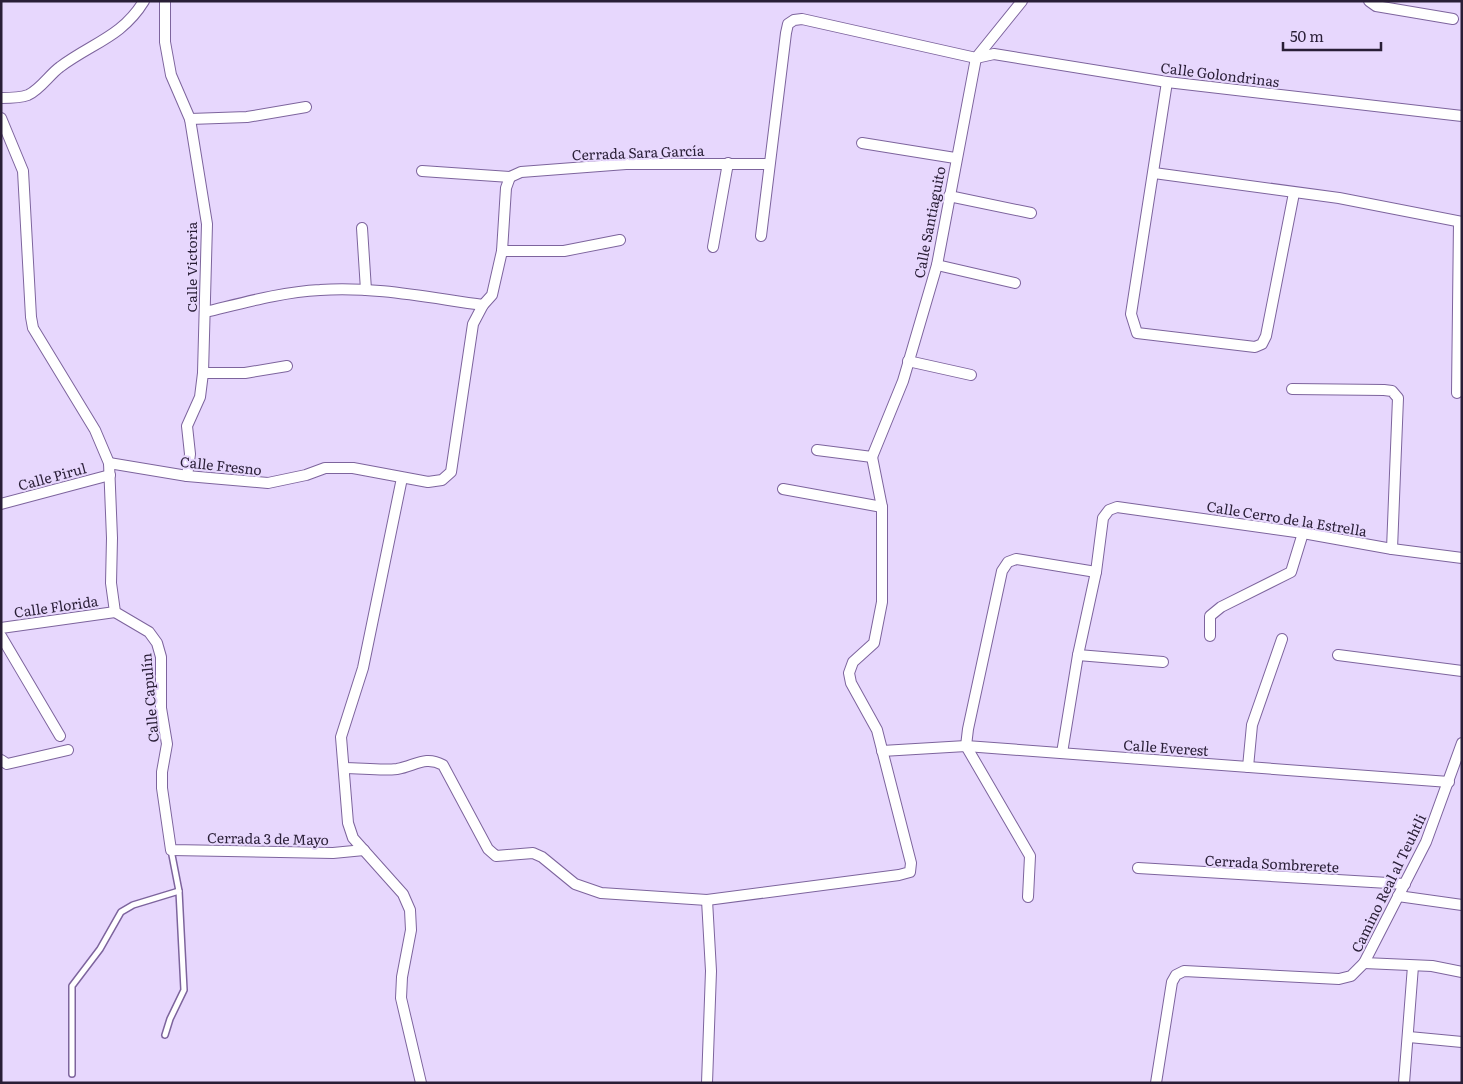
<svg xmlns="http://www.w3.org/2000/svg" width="1463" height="1084" font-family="Literata,serif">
	<rect width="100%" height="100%" fill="#e7d7fd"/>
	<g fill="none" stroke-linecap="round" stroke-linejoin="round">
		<defs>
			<g id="lane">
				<path d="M165 1035 170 1019 184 990 179 891 171 850"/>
				<path d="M72 1074V986L100 949 121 912 133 905 179 891"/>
			</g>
			<g id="street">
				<path d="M165 1V42L171 75 190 119 207 224 203 373 200 397 187 426 190 454 187 476"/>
				<path d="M1369 1 1376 6 1453 19"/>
				<path d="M1167 82 1131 314 1137 333 1255 347 1262 344 1266 336 1294 193"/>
				<path d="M1 98C9 98 20 98 28 95 40 90 50 74 60 67 92 43 122 37 144 1"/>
				<path d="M1 118 23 171 31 317 33 328 95 430 109 463 112 538 111 583 115 612 149 632 157 643 161 657V708L167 744 162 772V788L171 850 333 853 364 850"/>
				<path d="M190 119 247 117 306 107"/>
				<path d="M862 143 955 158"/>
				<path d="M422 171 510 177 521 172 626 164H769"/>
				<path d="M1154 173 1339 198 1462 222"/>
				<path d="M949 196 1031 213"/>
				<path d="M362 228 366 290"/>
				<path d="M761 236 786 33 788 24 794 20 802 19 976 58 994 54 1167 82 1462 116"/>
				<path d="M713 247 728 163"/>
				<path d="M502 251H564L620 240"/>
				<path d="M937 265 1015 283"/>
				<path d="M205 312C243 303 281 292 320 290 374 286 430 298 483 305"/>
				<path d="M908 361 971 375"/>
				<path d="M203 373H245L287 366"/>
				<path d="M1292 389 1384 390 1392 391 1398 398 1392 549"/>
				<path d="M1457 393 1459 222"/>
				<path d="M817 450 872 457"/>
				<path d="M872 457 903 381 937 265 976 58 1022 1"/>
				<path d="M109 463 187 476 268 483 306 475 325 468H353L428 482 442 480 451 472 473 324 483 305 492 295 502 251 506 188 510 177"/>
				<path d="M402 478 363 668 341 737 348 823 353 838 403 894 410 910 411 930 402 977 401 998 421 1083"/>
				<path d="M783 489 882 507"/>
				<path d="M1 504 110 475"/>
				<path d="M1 628 115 612"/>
				<path d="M1 636 60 736"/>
				<path d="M1210 636V616L1221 607 1291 572 1303 533"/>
				<path d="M1078 655 1163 662"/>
				<path d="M1338 655 1462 671"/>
				<path d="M882 751 966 746 1449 782"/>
				<path d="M1062 753 1078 655 1096 572 1103 518 1109 510 1117 507 1303 533 1392 549 1462 558"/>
				<path d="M1 760 7 764 68 750"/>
				<path d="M1248 767 1252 725 1282 639"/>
				<path d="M344 768C361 768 381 771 397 769 415 766 425 755 443 765L488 849 496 856 533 853 542 857 575 884 601 893 707 900 899 875 910 872 911 863 877 730 851 683 849 673 853 662 874 643 882 602V507L872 457"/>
				<path d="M1138 868 1405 884"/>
				<path d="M1398 896 1462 905"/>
				<path d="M1028 897 1030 856 966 746 968 729 1002 571 1008 562 1016 559 1096 572"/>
				<path d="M707 900 711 971 707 1083"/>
				<path d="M1364 963 1432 966 1462 972"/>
				<path d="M1409 1037 1462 1042"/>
				<path d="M1156 1083 1172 982 1176 975 1184 971 1339 979 1351 976 1364 963 1426 842 1462 743"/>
				<path d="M1404 1083 1413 966"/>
			</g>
		</defs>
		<use href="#lane" stroke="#7d649d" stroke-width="8"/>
		<use href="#street" stroke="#7d649d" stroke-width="12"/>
		<use href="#lane" stroke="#fff" stroke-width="5"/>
		<use href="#street" stroke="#fff" stroke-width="10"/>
	</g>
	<g text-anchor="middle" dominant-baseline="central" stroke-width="4" stroke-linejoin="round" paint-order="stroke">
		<g font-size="14" fill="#291e36" stroke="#e7d7fd">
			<text transform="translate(1220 74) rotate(7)">Calle Golondrinas</text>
			<text transform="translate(638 152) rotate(-2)">Cerrada Sara García</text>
			<text transform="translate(929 222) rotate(-79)">Calle Santiaguito</text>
			<text transform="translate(191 267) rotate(-90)">Calle Victoria</text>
			<text transform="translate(221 465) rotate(6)">Calle Fresno</text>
			<text transform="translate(52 476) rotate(-15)">Calle Pirul</text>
			<text transform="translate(1287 518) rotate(9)">Calle Cerro de la Estrella</text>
			<text transform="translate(56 606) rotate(-8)">Calle Florida</text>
			<text transform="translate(149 698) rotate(-95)">Calle Capulín</text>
			<text transform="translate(1166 747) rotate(4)">Calle Everest</text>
			<text transform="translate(268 838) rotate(1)">Cerrada 3 de Mayo</text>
			<text transform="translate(1272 863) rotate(3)">Cerrada Sombrerete</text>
			<text transform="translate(1388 883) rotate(-64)">Camino Real al Teuhtli</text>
		</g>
	</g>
	<rect width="1463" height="1084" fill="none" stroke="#291e36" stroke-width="5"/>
	<path d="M1283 42v8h98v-8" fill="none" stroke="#291e36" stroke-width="2.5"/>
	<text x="1290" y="42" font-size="15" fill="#291e36" stroke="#e7d7fd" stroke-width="4" paint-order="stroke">50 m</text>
</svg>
